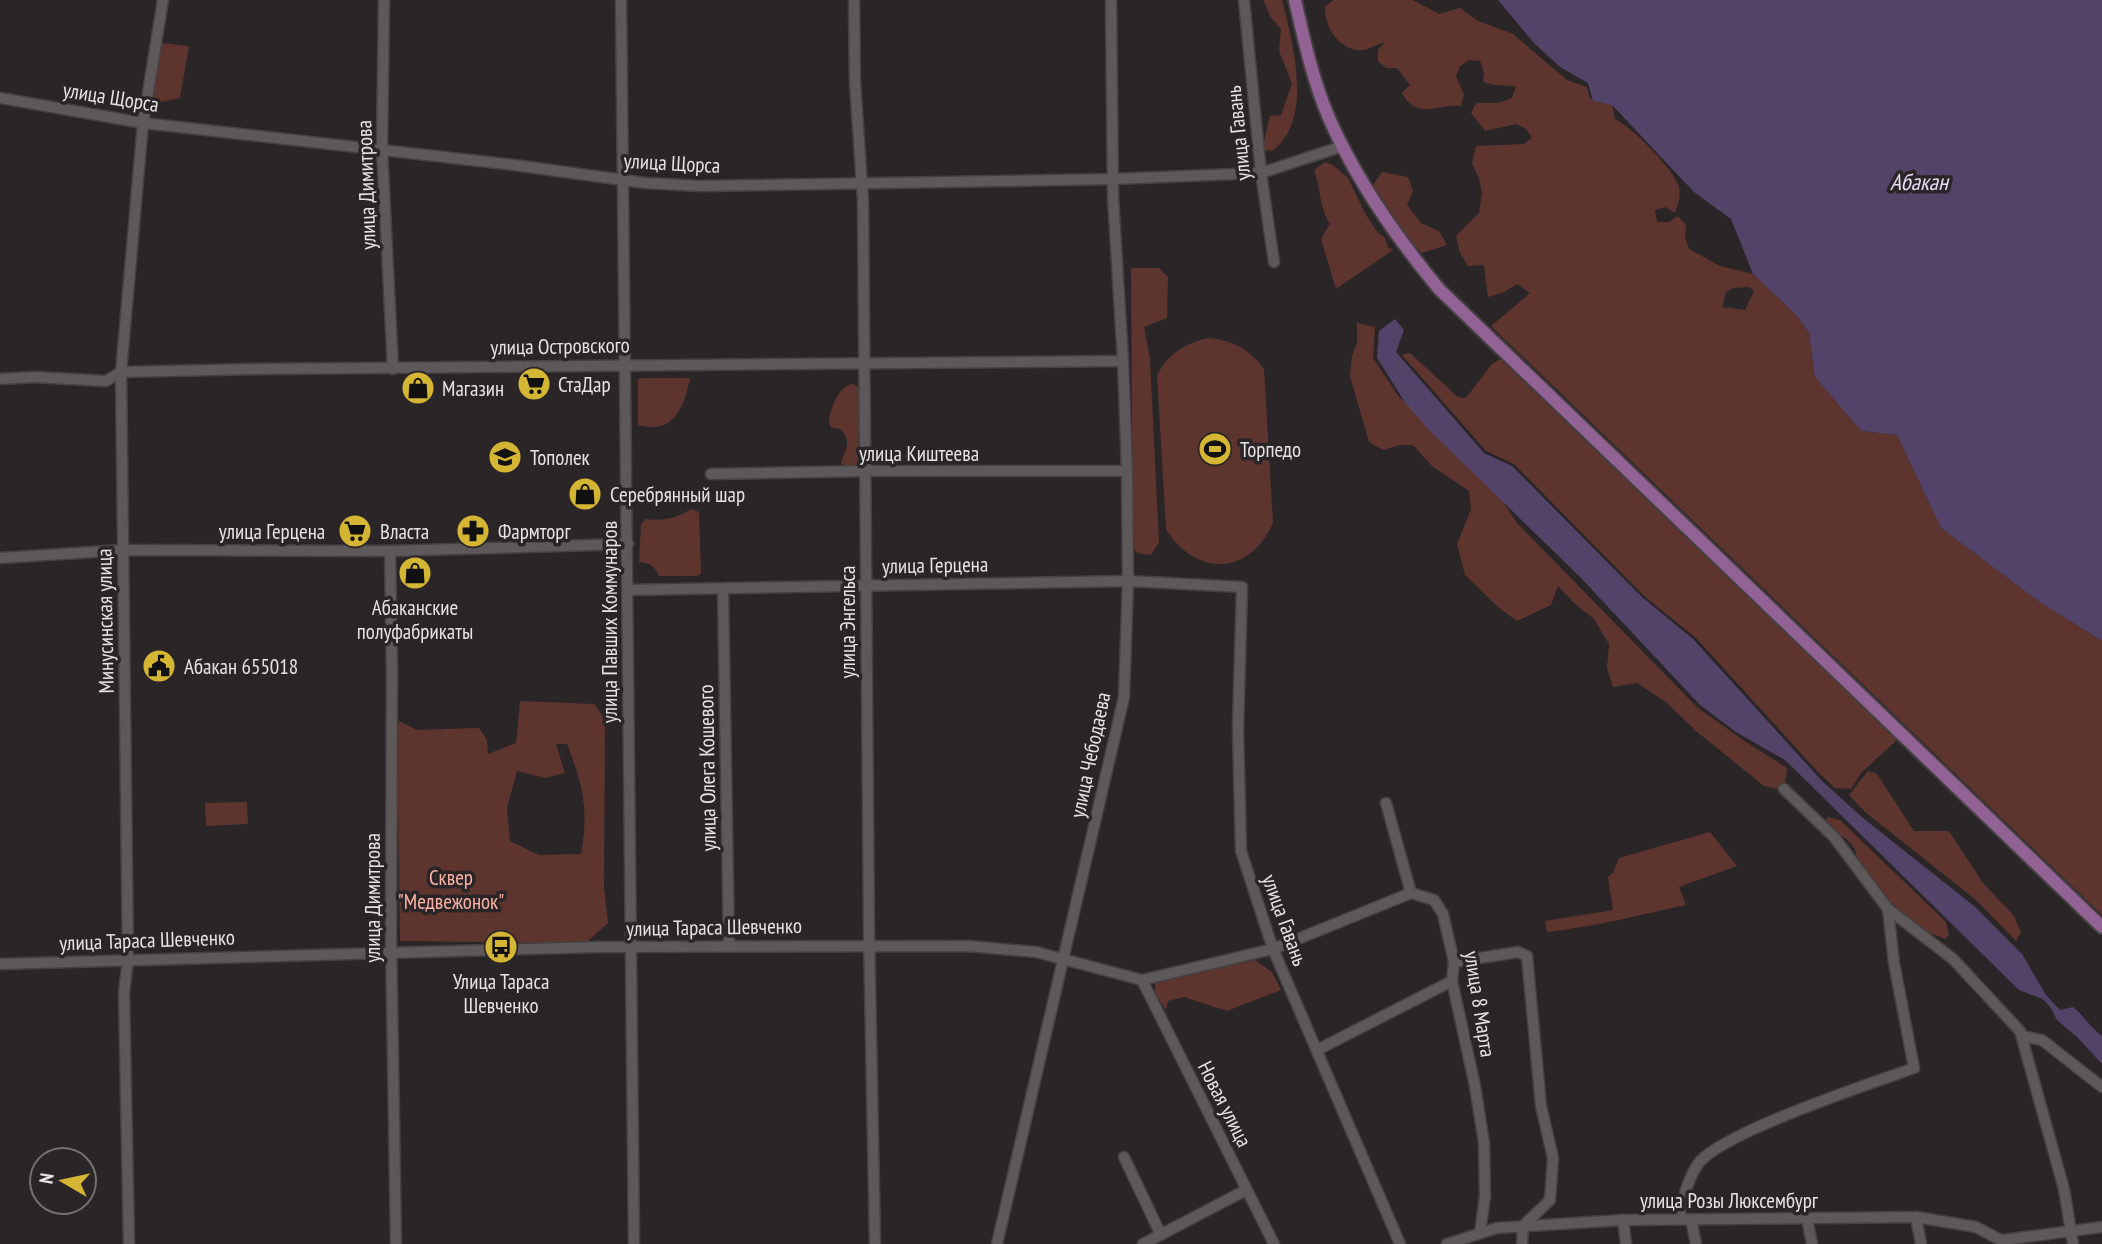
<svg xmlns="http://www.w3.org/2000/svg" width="2102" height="1244" font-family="'PT Sans Narrow',sans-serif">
	<rect width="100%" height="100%" fill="#2a2527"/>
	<g fill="#5e352e" fill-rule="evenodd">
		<path d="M1263 0H1282C1293 43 1314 121 1272 151L1262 150 1270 116 1281 115 1292 84 1279 51 1281 29 1271 18Z"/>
		<path d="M1333 0H1413L1439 14 1460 8 1478 21 1513 34 1567 80 1587 87C1590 105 1596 102 1612 104L1615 119C1632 127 1674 169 1679 187 1681 197 1678 204 1675 213L1665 207 1655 210 1657 222H1669L1678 216 1686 225 1685 237 1689 249 1720 266 1753 274 1797 316 1809 333 1815 377 1861 431 1897 435 1941 528 2038 601 2102 641V915L1491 326 1530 293 1517 284 1504 292 1488 297 1484 265 1468 266 1460 253 1456 236 1479 213 1482 193 1479 178 1472 163 1476 146 1524 144 1532 138 1526 129 1516 124 1485 131 1471 113 1476 103H1499L1512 98 1516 86 1494 85 1483 82 1484 72 1480 61 1469 60 1460 66 1456 76 1464 95 1461 106C1437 104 1417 121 1402 93L1410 85 1397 68H1386L1378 61V50L1385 42C1377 44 1370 49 1363 50 1340 52 1324 27 1325 7ZM1749 287 1754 291 1745 310 1722 307 1726 292 1733 288Z"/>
		<path d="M161 43 189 46 180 98 151 104Z"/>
		<path d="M1325 162 1333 165 1348 178 1366 215 1379 234 1384 236 1388 247 1393 250 1336 289 1321 239 1330 224C1319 206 1321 190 1314 170Z"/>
		<path d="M1382 172 1408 177 1413 191 1407 205 1421 223 1439 231 1447 245 1422 253 1402 234 1373 185Z"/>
		<path d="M1131 268H1159L1168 277 1167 318 1144 327 1150 359 1159 542 1151 555 1138 553 1133 548Z"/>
		<path d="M1357 323 1375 327 1373 358 1399 397 1424 418 1489 481 1517 523 1698 708 1746 742 1787 768 1785 785 1778 789 1764 786 1696 731 1666 702 1637 683 1613 687 1607 668 1609 644 1594 619 1573 602 1558 586 1551 605 1517 621 1499 608 1465 575 1457 544 1471 509 1469 491 1432 466 1413 445H1400L1383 450 1369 442 1350 376 1352 356 1357 343Z"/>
		<path d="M1208 338C1233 340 1249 349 1264 369L1273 523C1250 575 1196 578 1166 529L1157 375C1169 353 1184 344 1208 338Z"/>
		<path d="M1410 353 1458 397 1466 398 1491 365 1500 359 1897 740 1861 773 1851 789 1835 788 1818 772 1696 638 1644 596 1514 464 1486 451 1402 355Z"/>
		<path d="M644 378H690C684 407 674 435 638 425V379Z"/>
		<path d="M852 384 860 387 858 466 854 469H850L841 463C845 449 853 442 840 429L832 428 829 423C830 409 838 387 852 384Z"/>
		<path d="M691 509 699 512 701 573 697 576H659C655 566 650 563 639 562L641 524 646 519C664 521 675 519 691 509Z"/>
		<path d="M520 701 594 704 605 719 604 887 608 923 586 943 400 941 397 733 399 721 417 730 479 728 487 740 488 754 516 743ZM556 744H567C583 785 589 810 581 854L539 855 510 841 507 808 517 771 545 778 565 773Z"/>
		<path d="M1868 771 1877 774 1914 831H1949L1983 883 2014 916 2021 932 2016 941 1976 900 1865 812 1849 795Z"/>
		<path d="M247 802 248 824 206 826 205 803Z"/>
		<path d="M1828 817 1840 820 1946 922 1949 935 1945 939C1909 927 1879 891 1857 861 1858 844 1842 834 1827 829L1824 822Z"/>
		<path d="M1710 832 1737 866 1679 887 1686 905C1639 915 1594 927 1547 932L1545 921 1613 910 1608 877 1613 873 1619 858Z"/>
		<path d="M1255 960 1272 972 1281 990 1227 1011 1184 997 1168 1001 1166 1010 1155 993V983Z"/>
	</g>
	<g fill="#534368">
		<path d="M1498 0H2102V641L2038 601 1941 528 1897 435 1861 431 1815 377 1809 333 1797 316 1753 274 1731 219 1694 192 1612 105 1593 101 1588 83 1560 67 1534 43Z"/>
		<path d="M1395 319 1404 330 1396 352 1484 453 1512 466 1642 597 1693 639 1822 781 1863 818 1974 906 2022 954 2046 995 2060 1010 2073 1007C2085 1017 2090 1027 2102 1036V1064L2077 1037 2057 1020 2051 1008 2043 999 2019 990 1785 760 1736 732 1700 705 1580 577 1428 429 1406 404 1377 358 1379 331Z"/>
	</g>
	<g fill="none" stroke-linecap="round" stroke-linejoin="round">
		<defs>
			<g id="minor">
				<path d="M384 0 382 150 393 369"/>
				<path d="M621 0 634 1244"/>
				<path d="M854 0 855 83 863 200 869 931 875 1244"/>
				<path d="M1244 0 1261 173 1274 262"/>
				<path d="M0 98 143 123 514 165 645 183 701 186 1114 179 1261 173 1343 146"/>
				<path d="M0 379 34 377 106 381 121 372 259 369 1123 361"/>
				<path d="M711 474 866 471H1127"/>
				<path d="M390 551 392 672 391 937 396 1244"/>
				<path d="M0 558 124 550 390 551 628 544"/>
				<path d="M723 589 729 946"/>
				<path d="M628 590 1128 581 1242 587 1238 729 1241 851 1273 949 1400 1244"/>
				<path d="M1784 789 1834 837 1888 909 1953 959 2020 1031 2064 1189 2073 1244"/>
				<path d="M1386 803 1411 893 1434 900 1443 914 1454 962 1452 981 1475 1086 1484 1143 1485 1196 1480 1233"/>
				<path d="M1454 962 1518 952 1527 956 1541 1106 1553 1158 1550 1200 1523 1226"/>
				<path d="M0 964 598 947 968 946 1036 952 1142 980 1273 949 1411 893"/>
				<path d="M1142 980 1274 1244"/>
				<path d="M2022 1036 2042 1040 2102 1087"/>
				<path d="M1317 1050 1452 981"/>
				<path d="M1124 1157 1161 1235"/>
				<path d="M1916 1217 1921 1244"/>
				<path d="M1678 1219C1683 1201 1687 1180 1698 1164 1720 1133 1872 1083 1914 1068L1894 963 1888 909"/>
				<path d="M1691 1219 1696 1244"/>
				<path d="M1807 1219 1812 1244"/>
				<path d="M1623 1220 1626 1244"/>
				<path d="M2003 1240 2102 1227"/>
				<path d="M129 1244 124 993 128 959 121 372 143 123 163 0"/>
				<path d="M997 1244 1124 697 1128 581 1127 471 1123 361 1113 197 1111 0"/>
				<path d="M1143 1244 1246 1190"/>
				<path d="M1447 1244 1497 1228 1623 1220 1916 1217 1976 1227 2008 1244"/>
				<path d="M1522 1244 1523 1226"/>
			</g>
			<path id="major" d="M1295 0C1304 40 1313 81 1329 118 1356 180 1396 237 1439 289L2102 927"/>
		</defs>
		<use href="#minor" stroke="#454143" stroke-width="13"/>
		<use href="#major" stroke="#454143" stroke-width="16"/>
		<use href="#minor" stroke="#5d585a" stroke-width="10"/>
		<use href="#major" stroke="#926294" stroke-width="12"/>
	</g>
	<defs>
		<symbol id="supermarket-disc" viewBox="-11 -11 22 22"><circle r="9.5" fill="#d5b534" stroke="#2a2527"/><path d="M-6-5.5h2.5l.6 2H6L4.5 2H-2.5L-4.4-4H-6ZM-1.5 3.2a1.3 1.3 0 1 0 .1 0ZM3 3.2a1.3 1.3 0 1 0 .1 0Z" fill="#111"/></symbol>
		<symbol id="shop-disc" viewBox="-11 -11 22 22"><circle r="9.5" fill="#d5b534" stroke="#2a2527"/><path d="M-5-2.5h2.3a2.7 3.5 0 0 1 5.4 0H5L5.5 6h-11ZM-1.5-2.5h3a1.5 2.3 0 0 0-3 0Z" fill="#111"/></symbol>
		<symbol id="stadium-disc" viewBox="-11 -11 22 22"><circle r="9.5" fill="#d5b534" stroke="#2a2527"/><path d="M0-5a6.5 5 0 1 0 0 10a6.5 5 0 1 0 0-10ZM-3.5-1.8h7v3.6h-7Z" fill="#111"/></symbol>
		<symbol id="school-disc" viewBox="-11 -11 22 22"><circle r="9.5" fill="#d5b534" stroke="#2a2527"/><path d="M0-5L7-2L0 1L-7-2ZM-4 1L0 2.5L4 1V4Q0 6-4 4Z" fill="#111"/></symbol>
		<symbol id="pharmacy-disc" viewBox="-11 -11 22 22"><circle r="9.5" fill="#d5b534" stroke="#2a2527"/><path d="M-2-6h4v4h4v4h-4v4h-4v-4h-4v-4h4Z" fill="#111"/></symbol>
		<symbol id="civic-disc" viewBox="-11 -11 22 22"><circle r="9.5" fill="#d5b534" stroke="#2a2527"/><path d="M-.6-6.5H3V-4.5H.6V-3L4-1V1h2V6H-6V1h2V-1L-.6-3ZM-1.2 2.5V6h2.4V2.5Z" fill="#111"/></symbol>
		<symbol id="bus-disc" viewBox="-11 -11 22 22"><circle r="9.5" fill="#d5b534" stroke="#2a2527"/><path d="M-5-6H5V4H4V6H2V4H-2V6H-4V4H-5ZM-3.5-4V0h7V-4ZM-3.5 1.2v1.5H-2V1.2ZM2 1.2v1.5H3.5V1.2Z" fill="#111"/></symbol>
	</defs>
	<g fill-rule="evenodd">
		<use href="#supermarket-disc" x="515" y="365" width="38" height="38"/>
		<use href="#shop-disc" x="399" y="369" width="38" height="38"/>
		<use href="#stadium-disc" x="1196" y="430" width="38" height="38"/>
		<use href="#school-disc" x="486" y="438" width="38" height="38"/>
		<use href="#shop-disc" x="566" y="475" width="38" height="38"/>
		<use href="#supermarket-disc" x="336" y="512" width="38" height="38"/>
		<use href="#pharmacy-disc" x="454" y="512" width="38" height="38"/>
		<use href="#shop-disc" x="396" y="554" width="38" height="38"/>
		<use href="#civic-disc" x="140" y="647" width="38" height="38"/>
		<use href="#bus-disc" x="482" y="928" width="38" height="38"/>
	</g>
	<g text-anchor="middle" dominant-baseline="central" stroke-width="7" stroke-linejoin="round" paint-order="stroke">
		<g font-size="21" fill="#e6e3e5" stroke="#2a2527">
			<text transform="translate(111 97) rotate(9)">улица Щорса</text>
			<text transform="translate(1238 133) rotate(-96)">улица Гавань</text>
			<text transform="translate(672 163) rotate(3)">улица Щорса</text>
			<text transform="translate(366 185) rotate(-92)">улица Димитрова</text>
			<text transform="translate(560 346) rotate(-1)">улица Островского</text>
			<text x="919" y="453">улица Киштеева</text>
			<text x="272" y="531">улица Герцена</text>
			<text transform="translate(935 565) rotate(-1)">улица Герцена</text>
			<text transform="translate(105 621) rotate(-91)">Минусинская улица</text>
			<text transform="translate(609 622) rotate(-90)">улица Павших Коммунаров</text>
			<text transform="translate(847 622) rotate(-90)">улица Энгельса</text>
			<text transform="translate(1090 755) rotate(-78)">улица Чебодаева</text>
			<text transform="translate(707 768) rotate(-91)">улица Олега Кошевого</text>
			<text transform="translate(372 898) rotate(-90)">улица Димитрова</text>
			<text transform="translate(1285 920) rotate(70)">улица Гавань</text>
			<text transform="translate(714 927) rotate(-1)">улица Тараса Шевченко</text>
			<text transform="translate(147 940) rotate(-2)">улица Тараса Шевченко</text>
			<text transform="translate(1480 1004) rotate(81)">улица 8 Марта</text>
			<text transform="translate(1225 1104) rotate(63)">Новая улица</text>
			<text x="1729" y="1200">улица Розы Люксембург</text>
		</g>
		<g font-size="21" fill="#e6e3e5" stroke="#2a2527" text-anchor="start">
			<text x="558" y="384">СтаДар</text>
			<text x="442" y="388">Магазин</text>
			<text x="1240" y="449">Торпедо</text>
			<text x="530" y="457">Тополек</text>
			<text x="610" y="494">Серебрянный шар</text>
			<text x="380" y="531">Власта</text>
			<text x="498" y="531">Фармторг</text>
			<text x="415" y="607" text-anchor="middle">Абаканские<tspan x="415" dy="24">полуфабрикаты</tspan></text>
			<text x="184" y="666">Абакан 655018</text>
			<text x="501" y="981" text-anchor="middle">Улица Тараса<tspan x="501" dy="24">Шевченко</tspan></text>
		</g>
		<g font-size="21" fill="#feb0a4" stroke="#2a2527">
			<text x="451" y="877">Сквер<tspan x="451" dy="24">"Медвежонок"</tspan></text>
		</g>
		<g font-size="23" font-style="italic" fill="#e5daf5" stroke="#2a2527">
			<text x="1919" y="181">Абакан</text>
		</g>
	</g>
	<g transform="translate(63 1181) rotate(279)"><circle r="33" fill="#2a2527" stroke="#757173" stroke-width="2"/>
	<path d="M0-5L12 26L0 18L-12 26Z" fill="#d5b534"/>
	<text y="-10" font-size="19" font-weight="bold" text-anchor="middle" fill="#e6e3e5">N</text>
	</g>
</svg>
